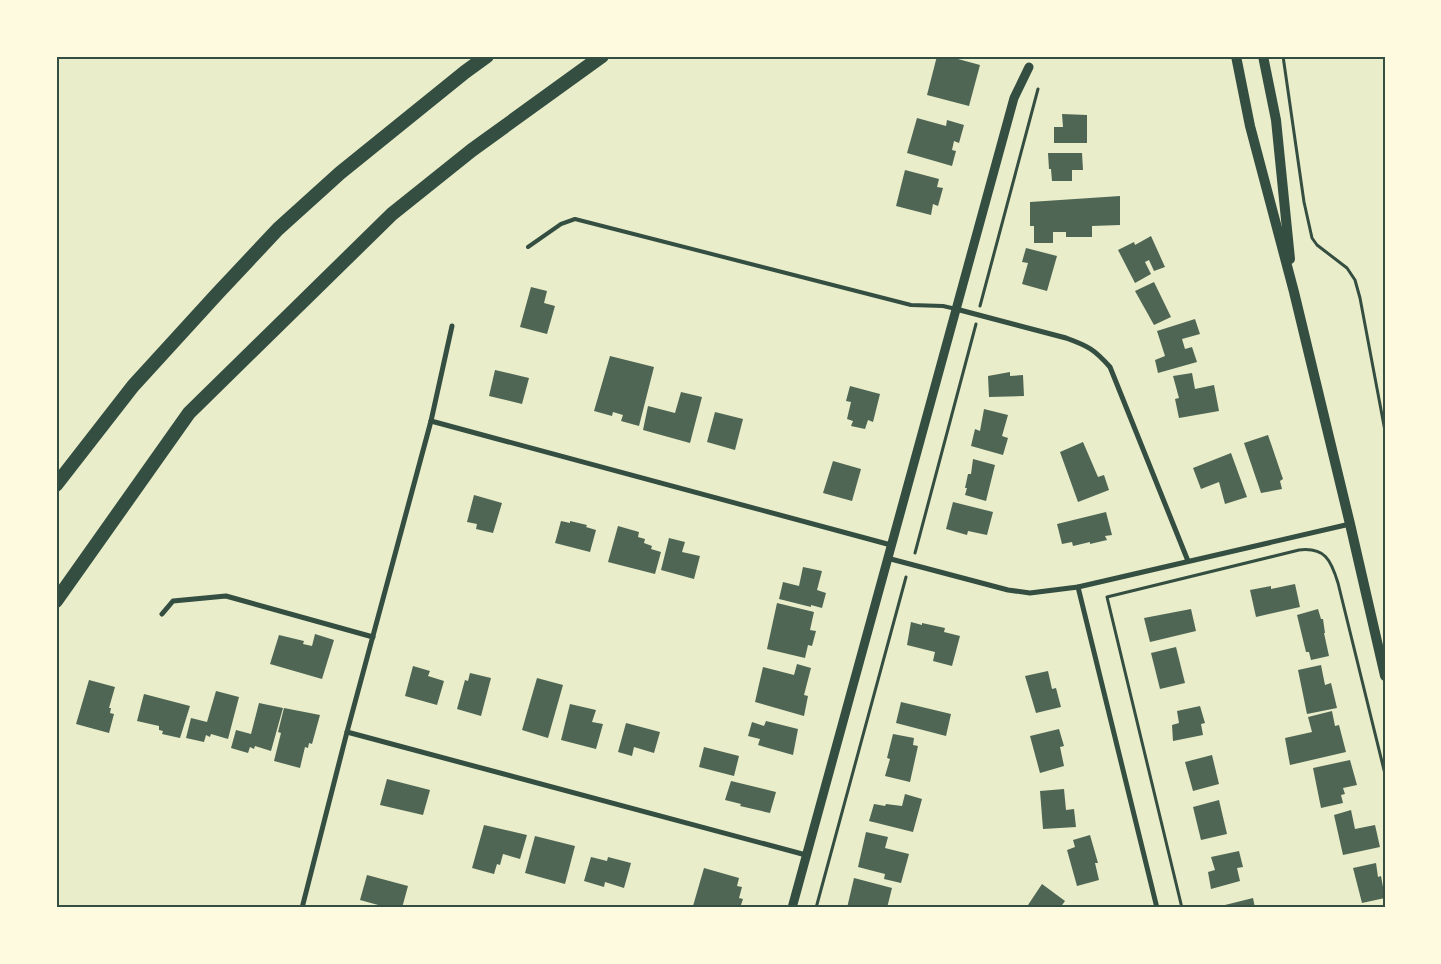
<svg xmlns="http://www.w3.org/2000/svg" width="1441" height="964" font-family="'Open Sans',sans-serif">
	<rect width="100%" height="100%" fill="#e9edc9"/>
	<g fill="#4f6655">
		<path d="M937 56H947L980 65 969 106 927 95Z"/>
		<path d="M1062 114 1087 115V143H1054V127H1063Z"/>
		<path d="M917 118 946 126 947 120 964 125 959 143 954 141 952 150 956 151 952 166 907 153Z"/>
		<path d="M1048 153H1082L1083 170H1072V181H1052L1051 169H1049Z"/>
		<path d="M905 170 939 179 937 187 943 188 938 206 933 204 931 215 896 206Z"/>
		<path d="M1120 196V225L1092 226V237H1066V232H1053V243H1034V226H1030V202Z"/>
		<path d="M1151 236 1165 267 1154 271 1149 260 1145 262 1151 274 1135 283 1118 250 1134 242 1135 245Z"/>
		<path d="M1026 248 1057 256 1047 291 1022 284 1028 263 1022 262Z"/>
		<path d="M1154 282 1171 317 1154 325 1135 291Z"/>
		<path d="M531 287 547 291 544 303 555 306 547 334 520 327Z"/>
		<path d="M1195 319 1200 334 1182 339 1185 349 1192 347 1197 362 1158 373 1155 360 1165 356 1157 331Z"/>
		<path d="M610 356 654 367 639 426 621 421 623 415 613 412 612 416 594 411Z"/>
		<path d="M495 370 529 378 522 404 489 396Z"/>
		<path d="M1010 372V376L1023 375 1024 396 989 397 988 376Z"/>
		<path d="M1192 373 1195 389 1214 385 1219 411 1179 418 1175 399 1179 398 1173 376Z"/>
		<path d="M850 386 880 394 873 422 868 420 865 429 851 426 853 421 847 419 851 402 846 401Z"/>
		<path d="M681 392 702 397 690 443 643 430 648 406 675 413Z"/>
		<path d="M984 409 1008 415 1002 436 1008 438 1003 455 971 446 975 429 980 431Z"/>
		<path d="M715 412 743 419 735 450 707 442Z"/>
		<path d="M1268 435 1283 479 1280 481 1282 489 1261 493 1244 443Z"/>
		<path d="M1083 442 1098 477 1104 475 1109 490 1078 502 1060 452Z"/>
		<path d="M1231 453 1247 497 1225 504 1219 482 1201 489 1193 468Z"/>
		<path d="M973 459 995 465 986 501 965 495 967 488H965L968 474H971Z"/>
		<path d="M833 461 861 469 852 501 823 493Z"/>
		<path d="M474 495 502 503 493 533 476 529 477 524 467 522Z"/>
		<path d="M953 502 993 512 987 535 968 531 967 535 946 529Z"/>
		<path d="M1106 512 1112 535 1105 536 1107 540 1090 544V542L1073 546 1072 542 1062 544 1057 524Z"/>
		<path d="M561 521 570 523V521L587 525 586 527 596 530 590 552 555 543Z"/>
		<path d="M618 526 639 532 638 537 645 539 644 543 652 546 651 549 661 552 655 574 608 562Z"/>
		<path d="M669 538 685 542 682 552 700 556 694 579 661 570Z"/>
		<path d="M803 567 822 571 817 590 826 593 822 608 811 605V607L779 599 783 582 799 586Z"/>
		<path d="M1295 584 1300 607 1256 617 1250 590 1271 586V589Z"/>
		<path d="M777 603 814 612 810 630 816 631 812 646 808 645 805 658 767 649Z"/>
		<path d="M1191 609 1196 631 1150 642 1144 618Z"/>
		<path d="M1318 609 1321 619H1323L1325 633H1324L1329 656 1311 660 1309 652H1306L1297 615Z"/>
		<path d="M911 622 922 625V623L945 628 944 632 960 636 952 666 933 661 935 652 907 645Z"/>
		<path d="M315 634 334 640 322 679 270 664 279 635 304 641 303 644 312 646Z"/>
		<path d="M1176 647 1185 683 1160 689 1151 653Z"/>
		<path d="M797 664 811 668 804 695 808 696 804 716 755 702 763 667 794 675Z"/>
		<path d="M1321 665 1325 685 1331 683 1337 708 1307 714 1298 670Z"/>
		<path d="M413 666 430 671 428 676 444 681 437 705 405 696Z"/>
		<path d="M1048 671 1052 689 1056 688 1061 707 1036 713 1025 676Z"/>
		<path d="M470 673 491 678 481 716 457 709 465 680 468 681Z"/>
		<path d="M537 678 563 685 548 738 522 730Z"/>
		<path d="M89 680 115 687 109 708H111L110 713 114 714 109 733 76 724Z"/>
		<path d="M216 691 239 697 228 739 211 734 210 737 206 735 204 742 186 738 191 718 207 722Z"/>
		<path d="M144 694 190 706 180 738 162 734 163 731 159 730V726L137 721Z"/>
		<path d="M901 702 951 714 946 736 896 723Z"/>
		<path d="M259 703 283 708 271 751 255 746 254 749 250 747 248 753 231 748 236 730 251 734Z"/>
		<path d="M570 704 596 710 592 722 603 724 596 749 561 740Z"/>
		<path d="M1200 706 1205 723 1201 724 1203 735 1173 741 1172 725 1179 723 1177 711Z"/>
		<path d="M284 708 320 715 312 744 309 743 308 748 305 747 300 768 274 761 281 733 278 732Z"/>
		<path d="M1332 711 1335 726 1339 725 1346 752 1290 765 1285 738 1312 732 1308 717Z"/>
		<path d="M766 721 798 729 793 755 758 745 760 739 748 736 752 722 764 726Z"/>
		<path d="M626 723 660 732 654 753 634 747 632 756 618 752Z"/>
		<path d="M1059 729 1064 746 1060 747 1064 766 1040 773 1030 736Z"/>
		<path d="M893 734 914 738 913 745 918 746 910 782 885 776 890 759 887 758Z"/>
		<path d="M704 747 739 756 734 776 699 767Z"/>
		<path d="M1212 755 1219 784 1193 791 1185 762Z"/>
		<path d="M1350 760 1357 785 1343 788 1345 794 1341 795 1343 803 1321 808 1313 768Z"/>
		<path d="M387 779 430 790 423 815 380 805Z"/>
		<path d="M731 781 776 792 770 813 740 806 741 804 725 800Z"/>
		<path d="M1064 789 1066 810 1074 809 1076 827 1043 829 1040 791Z"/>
		<path d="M905 794 922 799 913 832 869 821 874 804 885 806 886 804 902 806Z"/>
		<path d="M1219 800 1227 834 1201 840 1193 807Z"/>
		<path d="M1351 810 1355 829 1375 825 1380 847 1343 855 1334 815Z"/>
		<path d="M484 825 527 835 520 859 503 854 500 865 497 864 494 874 472 868Z"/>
		<path d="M866 832 888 837 885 848 909 854 901 883 884 879 885 874 858 867Z"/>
		<path d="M1090 835 1098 863H1095L1099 880 1077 886 1067 850 1075 847 1073 840Z"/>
		<path d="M535 836 575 846 565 884 525 873Z"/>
		<path d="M1239 851 1243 867 1237 868 1240 881 1211 889 1208 872 1215 870 1211 857Z"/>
		<path d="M591 857 607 861 608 857 631 863 624 888 605 882 604 887 584 881Z"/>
		<path d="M1376 863 1378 877 1381 876 1385 898 1362 903 1353 868Z"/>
		<path d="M704 868 739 878 737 886 742 887 739 898 743 899 740 908H699L693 906Z"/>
		<path d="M367 875 408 886 402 908H389L360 900Z"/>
		<path d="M854 878 892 888 887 908H847Z"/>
		<path d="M1042 884 1065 901 1060 908H1026Z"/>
		<path d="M1253 898 1255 908H1217V907Z"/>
	</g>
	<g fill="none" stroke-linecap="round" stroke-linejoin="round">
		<g stroke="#344e41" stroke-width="3">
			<path d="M1283 56 1304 202 1312 238 1317 245 1347 268 1355 280 1360 298 1385 431"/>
			<path d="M980 306 1038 89"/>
			<path d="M915 553 976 324"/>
			<path d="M816 908 906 577"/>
			<path d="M1182 908 1107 597 1299 550C1325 547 1331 560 1338 583L1385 774"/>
		</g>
		<path stroke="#344e41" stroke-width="4" d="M528 247 561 224 575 219 911 305 943 306 956 309"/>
		<g stroke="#344e41" stroke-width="5">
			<path d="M956 309 1066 338C1088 346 1094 349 1110 367L1188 561"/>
			<path d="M431 421 891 545"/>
			<path d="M887 558 1008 590 1030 593 1078 587 1350 524"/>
			<path d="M1078 587 1157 908"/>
			<path d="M162 614 173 601 226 596 373 637"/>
			<path d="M347 732 806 855"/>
			<path d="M302 908 347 732 431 421 452 326"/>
		</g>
		<path stroke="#344e41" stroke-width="9" d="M792 908 1014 98 1029 67"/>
		<g stroke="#344e41" stroke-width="10">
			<path d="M1236 56 1250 126 1294 292 1350 524 1385 676"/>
			<path d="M1263 56 1276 120 1290 259"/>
		</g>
		<g stroke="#344e41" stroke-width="14">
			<path d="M56 485 133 386 217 294 278 229 340 173 465 72 487 56"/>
			<path d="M56 601 189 413 392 214 472 150 602 56"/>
		</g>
	</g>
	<rect width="1441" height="964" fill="none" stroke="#fefae0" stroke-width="115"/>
	<rect x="58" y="58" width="1326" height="848" fill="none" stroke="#344e41" stroke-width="2"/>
</svg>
